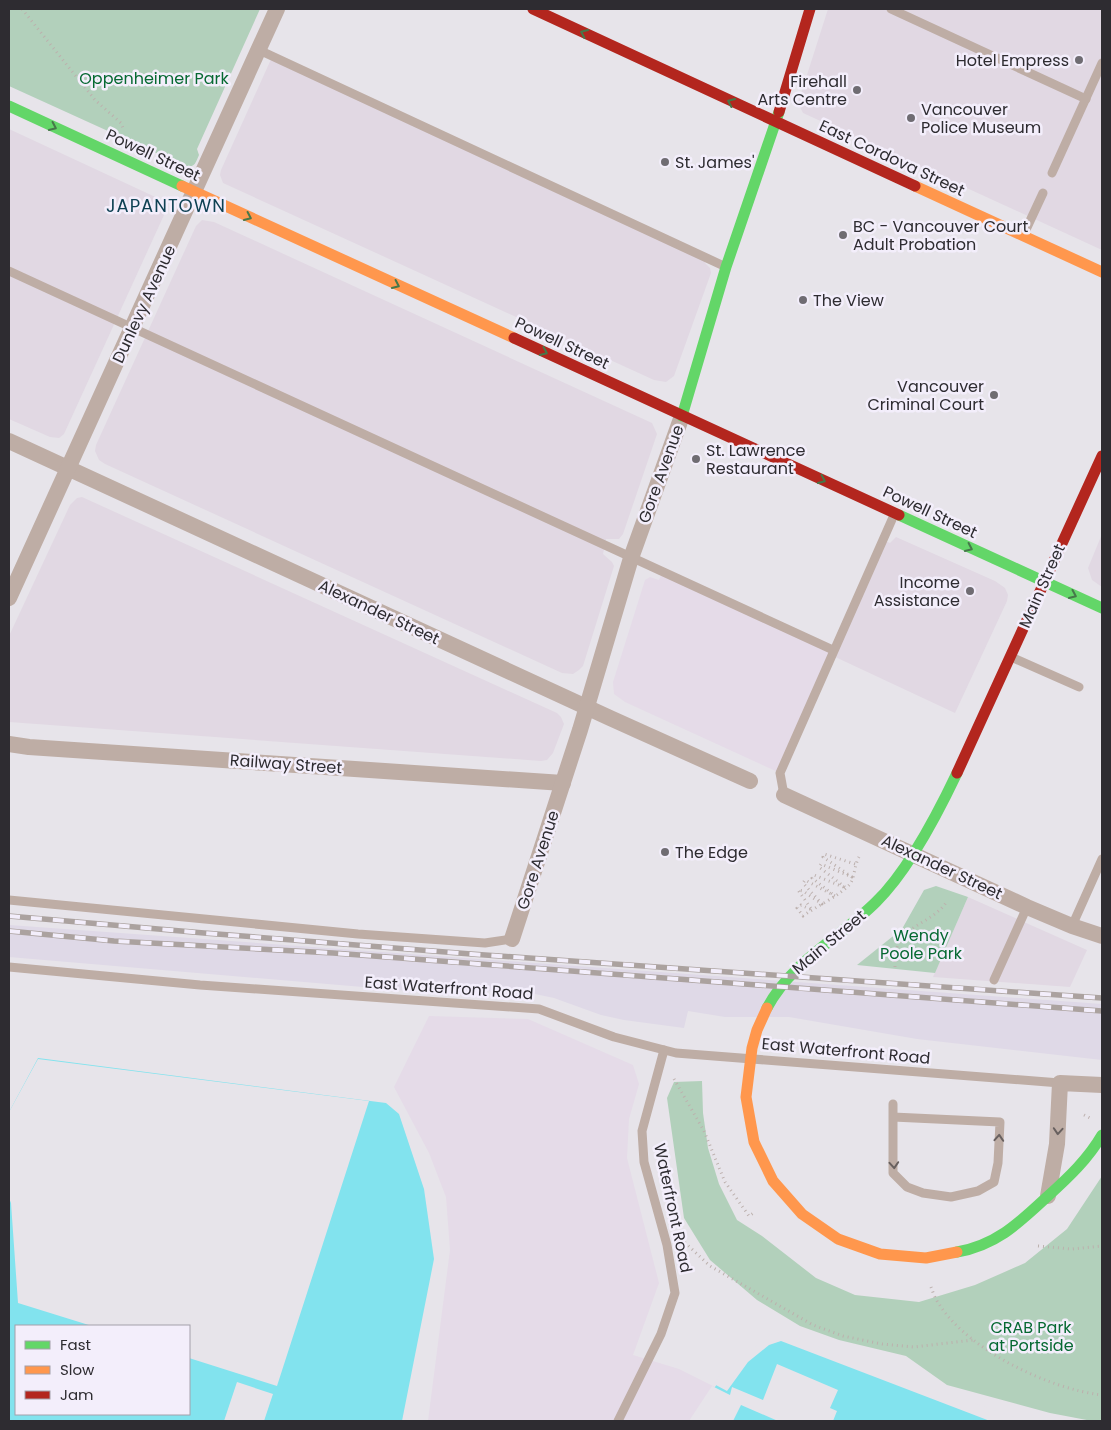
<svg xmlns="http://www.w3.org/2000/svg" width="1111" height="1430" font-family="Poppins,sans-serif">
	<rect width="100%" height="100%" fill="#e7e4ea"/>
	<g fill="#e1d8e3">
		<path d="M828 9H1102V250L803 113 798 103Z"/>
		<path d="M272 57 706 257 705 263 710 268 711 273 674 376 666 382 654 380 223 183 220 175 221 170Z"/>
		<path d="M9 129 164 201 167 204 164 215 64 434 59 438 50 437 9 419Z"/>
		<path d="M202 220 214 222 652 423 657 434 623 534 619 539H606L603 554 612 562 614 566 583 666 579 670 573 674 562 673 105 464 99 460 95 451 96 445 196 226Z"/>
		<path d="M82 497 557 713 561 717 564 724 553 753 547 760 541 761 9 722V636L70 505 77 498Z"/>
		<path d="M1102 534V587L1092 580 1088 568Z"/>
		<path d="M896 537 995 581 1005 588 1008 595 1007 601 955 713 831 655 883 540 890 543Z"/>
		<path d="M968 897 1087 950 1070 987 933 977Z"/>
	</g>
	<g fill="#e5dbe8">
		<path d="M662 573 833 650 780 773 625 702 614 694 613 682 645 580 650 577 659 580Z"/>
		<path d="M429 1016 528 1019 633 1065 639 1084 629 1119 627 1158 659 1283 633 1355 679 1369 727 1393 733 1421H428L450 1250 446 1197 429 1153 394 1087Z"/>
	</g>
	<path fill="#dfd9e7" d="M9 925 1102 1004V1060L917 1039 789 1017H725L688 1011 684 1028 624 1020 601 1015 554 998 535 994 433 988 410 991 9 957Z"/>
	<g fill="#b2d0bb">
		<path d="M9 9H260L197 149 199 155C196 162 195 167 187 167L9 86Z"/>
		<path d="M936 886 968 897 935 973 857 965 902 929 924 890Z"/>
		<path d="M702 1081 703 1113 708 1148 719 1184 737 1220 762 1236 816 1278 855 1295 919 1302 975 1285 1025 1263 1067 1229 1102 1176V1421H1092L1050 1413 947 1385 906 1356 839 1340 800 1326 757 1300 710 1260 684 1218 667 1098 674 1082Z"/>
	</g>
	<g fill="#82e3ee" fill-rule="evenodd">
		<path d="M38 1058 386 1103 399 1114 424 1189 434 1259 402 1421H9V1112ZM16 1326H189V1414H16Z"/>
		<path d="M772 1337 832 1355 1020 1421H691L722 1377Z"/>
	</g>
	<g fill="#e7e4ea">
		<path d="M38 1059 369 1101 277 1386 189 1358V1326H92L18 1303 11 1203 9 1198V1112Z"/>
		<path d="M786 1332 833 1353 944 1393 1021 1419 1023 1421H990L781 1341 769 1345 748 1362 727 1391 714 1384 720 1375 770 1335Z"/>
		<path d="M777 1364 838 1390 830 1408 837 1411 833 1421H778L741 1405 733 1421H689L712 1386 730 1395 732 1387 763 1400Z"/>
		<path d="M237 1382 273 1394 264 1421H224Z"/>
	</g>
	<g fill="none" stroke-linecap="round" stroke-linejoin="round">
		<g stroke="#bcb0ad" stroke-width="3" stroke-dasharray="1 4" stroke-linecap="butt">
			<path d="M22 9 95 100 121 123 124 131"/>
			<path d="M855 864 824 854 823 857 852 877 821 864 819 867 846 888 814 875 812 878 835 896 805 880 803 883 822 904 803 891 798 890 812 910 801 905 797 908 803 916C815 907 841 895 850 884 855 877 854 866 859 857"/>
			<path d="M895 967C895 959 895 950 899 943 909 924 936 920 947 901"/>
			<path d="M674 1079 704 1131 725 1182 749 1216 755 1212"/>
			<path d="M1084 1115 1090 1118"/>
			<path d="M681 1239 710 1266 813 1325 843 1336 882 1344 914 1347 973 1340"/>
			<path d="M1038 1246 1072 1249 1102 1246"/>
			<path d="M931 1287C933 1292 935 1299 939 1304 968 1350 1049 1389 1102 1395"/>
		</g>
		<g stroke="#beada5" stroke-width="9">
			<path d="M891 9 1086 99"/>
			<path d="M259 50 726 267"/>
			<path d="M1052 173 1102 63"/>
			<path d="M1023 236 1043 193"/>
			<path d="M9 271 833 650"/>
			<path d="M1011 657 1079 687"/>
			<path d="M784 795 780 773 894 515"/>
			<path d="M9 900 358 934 485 943 512 939"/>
			<path d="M1072 926 1102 859"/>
			<path d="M9 967 200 985 539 1009 614 1037 676 1053 1060 1083"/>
			<path d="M994 980 1027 907"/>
			<path d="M893 1117 1000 1122 998 1163 994 1182 978 1191 951 1197 923 1193 907 1187 893 1173V1104"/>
			<path d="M618 1421 661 1334 675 1293 667 1245 644 1162 642 1131 664 1050"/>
		</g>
		<g stroke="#beada5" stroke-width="16">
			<path d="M9 441 610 718 750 781"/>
			<path d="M9 598 277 9"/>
			<path d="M9 744 29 747 563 783"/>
			<path d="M784 795 1027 907 1072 926 1102 936"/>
			<path d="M512 939 580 730 631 558 682 416"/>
			<path d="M1048 1196 1057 1144 1060 1083 1102 1085"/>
		</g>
		<g stroke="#63d668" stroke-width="11">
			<path d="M9 106 182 186"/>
			<path d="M682 416 726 267 779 112"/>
			<path d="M899 515 1102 608"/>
			<path d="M767 1008C792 961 840 938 876 902 908 871 938 813 957 773"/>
			<path d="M957 1252C997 1245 1020 1222 1048 1196 1069 1177 1088 1159 1102 1135"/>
		</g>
		<g stroke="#ff974d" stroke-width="11">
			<path d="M182 186 514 338"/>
			<path d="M915 186 1102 272"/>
			<path d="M767 1008 757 1030 752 1048 746 1097 754 1142 773 1181 802 1214 838 1239 880 1254 926 1258 957 1252"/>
		</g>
		<g stroke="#b3261e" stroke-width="11">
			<path d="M533 9 915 186"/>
			<path d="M779 112 810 9"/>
			<path d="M514 338 899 515"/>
			<path d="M957 773 1102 456"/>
		</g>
		<defs>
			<g id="rail">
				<path d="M9 916 204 933 471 954 1102 998"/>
				<path d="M9 931 114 941 333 953 1102 1011"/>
			</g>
		</defs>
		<use href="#rail" stroke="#aba29f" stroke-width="5.5"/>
		<use href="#rail" stroke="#f3eefb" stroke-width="4" stroke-dasharray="11" stroke-linecap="butt"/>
	</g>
	<defs><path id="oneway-chevron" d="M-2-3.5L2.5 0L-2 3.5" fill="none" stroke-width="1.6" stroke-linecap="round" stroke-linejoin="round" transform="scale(1.25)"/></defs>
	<g stroke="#46784a">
		<use href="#oneway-chevron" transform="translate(584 33) rotate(-155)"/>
		<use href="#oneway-chevron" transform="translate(731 102) rotate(-155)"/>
		<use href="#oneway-chevron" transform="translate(53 127) rotate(25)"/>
		<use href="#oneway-chevron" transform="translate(248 217) rotate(25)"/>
		<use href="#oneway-chevron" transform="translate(396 285) rotate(25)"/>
		<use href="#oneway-chevron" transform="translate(544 352) rotate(25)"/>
		<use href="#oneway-chevron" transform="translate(822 480) rotate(25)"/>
		<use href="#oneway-chevron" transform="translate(969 548) rotate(25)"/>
		<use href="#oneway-chevron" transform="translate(1073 595) rotate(24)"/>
	</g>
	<g stroke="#68605f">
		<use href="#oneway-chevron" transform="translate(1058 1131) rotate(94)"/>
		<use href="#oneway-chevron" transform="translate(999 1138) rotate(-86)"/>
		<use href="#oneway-chevron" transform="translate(894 1165) rotate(86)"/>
	</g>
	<g fill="#6f6c72" stroke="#f3eefb" stroke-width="2">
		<circle cx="1079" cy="60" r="5"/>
		<circle cx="857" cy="90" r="5"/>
		<circle cx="911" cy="118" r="5"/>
		<circle cx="665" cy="162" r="5"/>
		<circle cx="843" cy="235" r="5"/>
		<circle cx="803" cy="300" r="5"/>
		<circle cx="994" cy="395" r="5"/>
		<circle cx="696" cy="459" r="5"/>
		<circle cx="970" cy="591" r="5"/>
		<circle cx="665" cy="852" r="5"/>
	</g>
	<g text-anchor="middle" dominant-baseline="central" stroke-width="5" stroke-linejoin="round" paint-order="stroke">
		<g font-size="16" fill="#2e2c31" stroke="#f3eefb" text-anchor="start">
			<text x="1069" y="60" text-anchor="end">Hotel Empress</text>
			<text x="847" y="81" text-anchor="end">Firehall<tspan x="847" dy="18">Arts Centre</tspan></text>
			<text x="921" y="109">Vancouver<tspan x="921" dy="18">Police Museum</tspan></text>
			<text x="675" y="162">St. James'</text>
			<text x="853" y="226">BC - Vancouver Court<tspan x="853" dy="18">Adult Probation</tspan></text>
			<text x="813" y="300">The View</text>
			<text x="984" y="386" text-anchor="end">Vancouver<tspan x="984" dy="18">Criminal Court</tspan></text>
			<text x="706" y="450">St. Lawrence<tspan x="706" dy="18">Restaurant</tspan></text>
			<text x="960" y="582" text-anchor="end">Income<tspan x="960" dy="18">Assistance</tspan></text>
			<text x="675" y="852">The Edge</text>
		</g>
		<g font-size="16" fill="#066932" stroke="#f3eefb">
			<text x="154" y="78">Oppenheimer Park</text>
			<text x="921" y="935">Wendy<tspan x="921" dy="18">Poole Park</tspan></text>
			<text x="1031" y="1327">CRAB Park<tspan x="1031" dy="18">at Portside</tspan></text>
		</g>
		<g font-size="16" fill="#2e2c31" stroke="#f3eefb">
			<text transform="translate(153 155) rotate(25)">Powell Street</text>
			<text transform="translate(892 158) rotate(25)">East Cordova Street</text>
			<text transform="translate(144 304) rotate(-65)">Dunlevy Avenue</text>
			<text transform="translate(562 343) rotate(25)">Powell Street</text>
			<text transform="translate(661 474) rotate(-70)">Gore Avenue</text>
			<text transform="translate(930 512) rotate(25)">Powell Street</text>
			<text transform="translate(1042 586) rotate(-66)">Main Street</text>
			<text transform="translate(379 612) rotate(25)">Alexander Street</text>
			<text transform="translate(286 764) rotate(4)">Railway Street</text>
			<text transform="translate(538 860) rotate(-72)">Gore Avenue</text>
			<text transform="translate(942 867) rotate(25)">Alexander Street</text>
			<text transform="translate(829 942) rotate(-40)">Main Street</text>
			<text transform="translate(449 988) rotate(4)">East Waterfront Road</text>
			<text transform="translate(846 1051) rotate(5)">East Waterfront Road</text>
			<text transform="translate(673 1208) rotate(78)">Waterfront Road</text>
		</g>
		<g font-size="18" letter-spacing="1" fill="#0e4153" stroke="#f3eefb">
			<text x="166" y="205">JAPANTOWN</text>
		</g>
	</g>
	<rect width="1111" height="1430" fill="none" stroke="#2e2c31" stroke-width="20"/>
	<rect x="15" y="1325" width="175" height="90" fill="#f3eefb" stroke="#a4a0aa"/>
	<rect x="25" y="1341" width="25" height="8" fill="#63d668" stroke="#a4a0aa"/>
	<text x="60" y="1350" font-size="15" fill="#2e2c31">Fast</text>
	<rect x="25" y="1366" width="25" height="8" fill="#ff974d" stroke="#a4a0aa"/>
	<text x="60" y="1375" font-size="15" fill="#2e2c31">Slow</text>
	<rect x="25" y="1391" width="25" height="8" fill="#b3261e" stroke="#a4a0aa"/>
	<text x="60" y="1400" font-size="15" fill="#2e2c31">Jam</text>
</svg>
